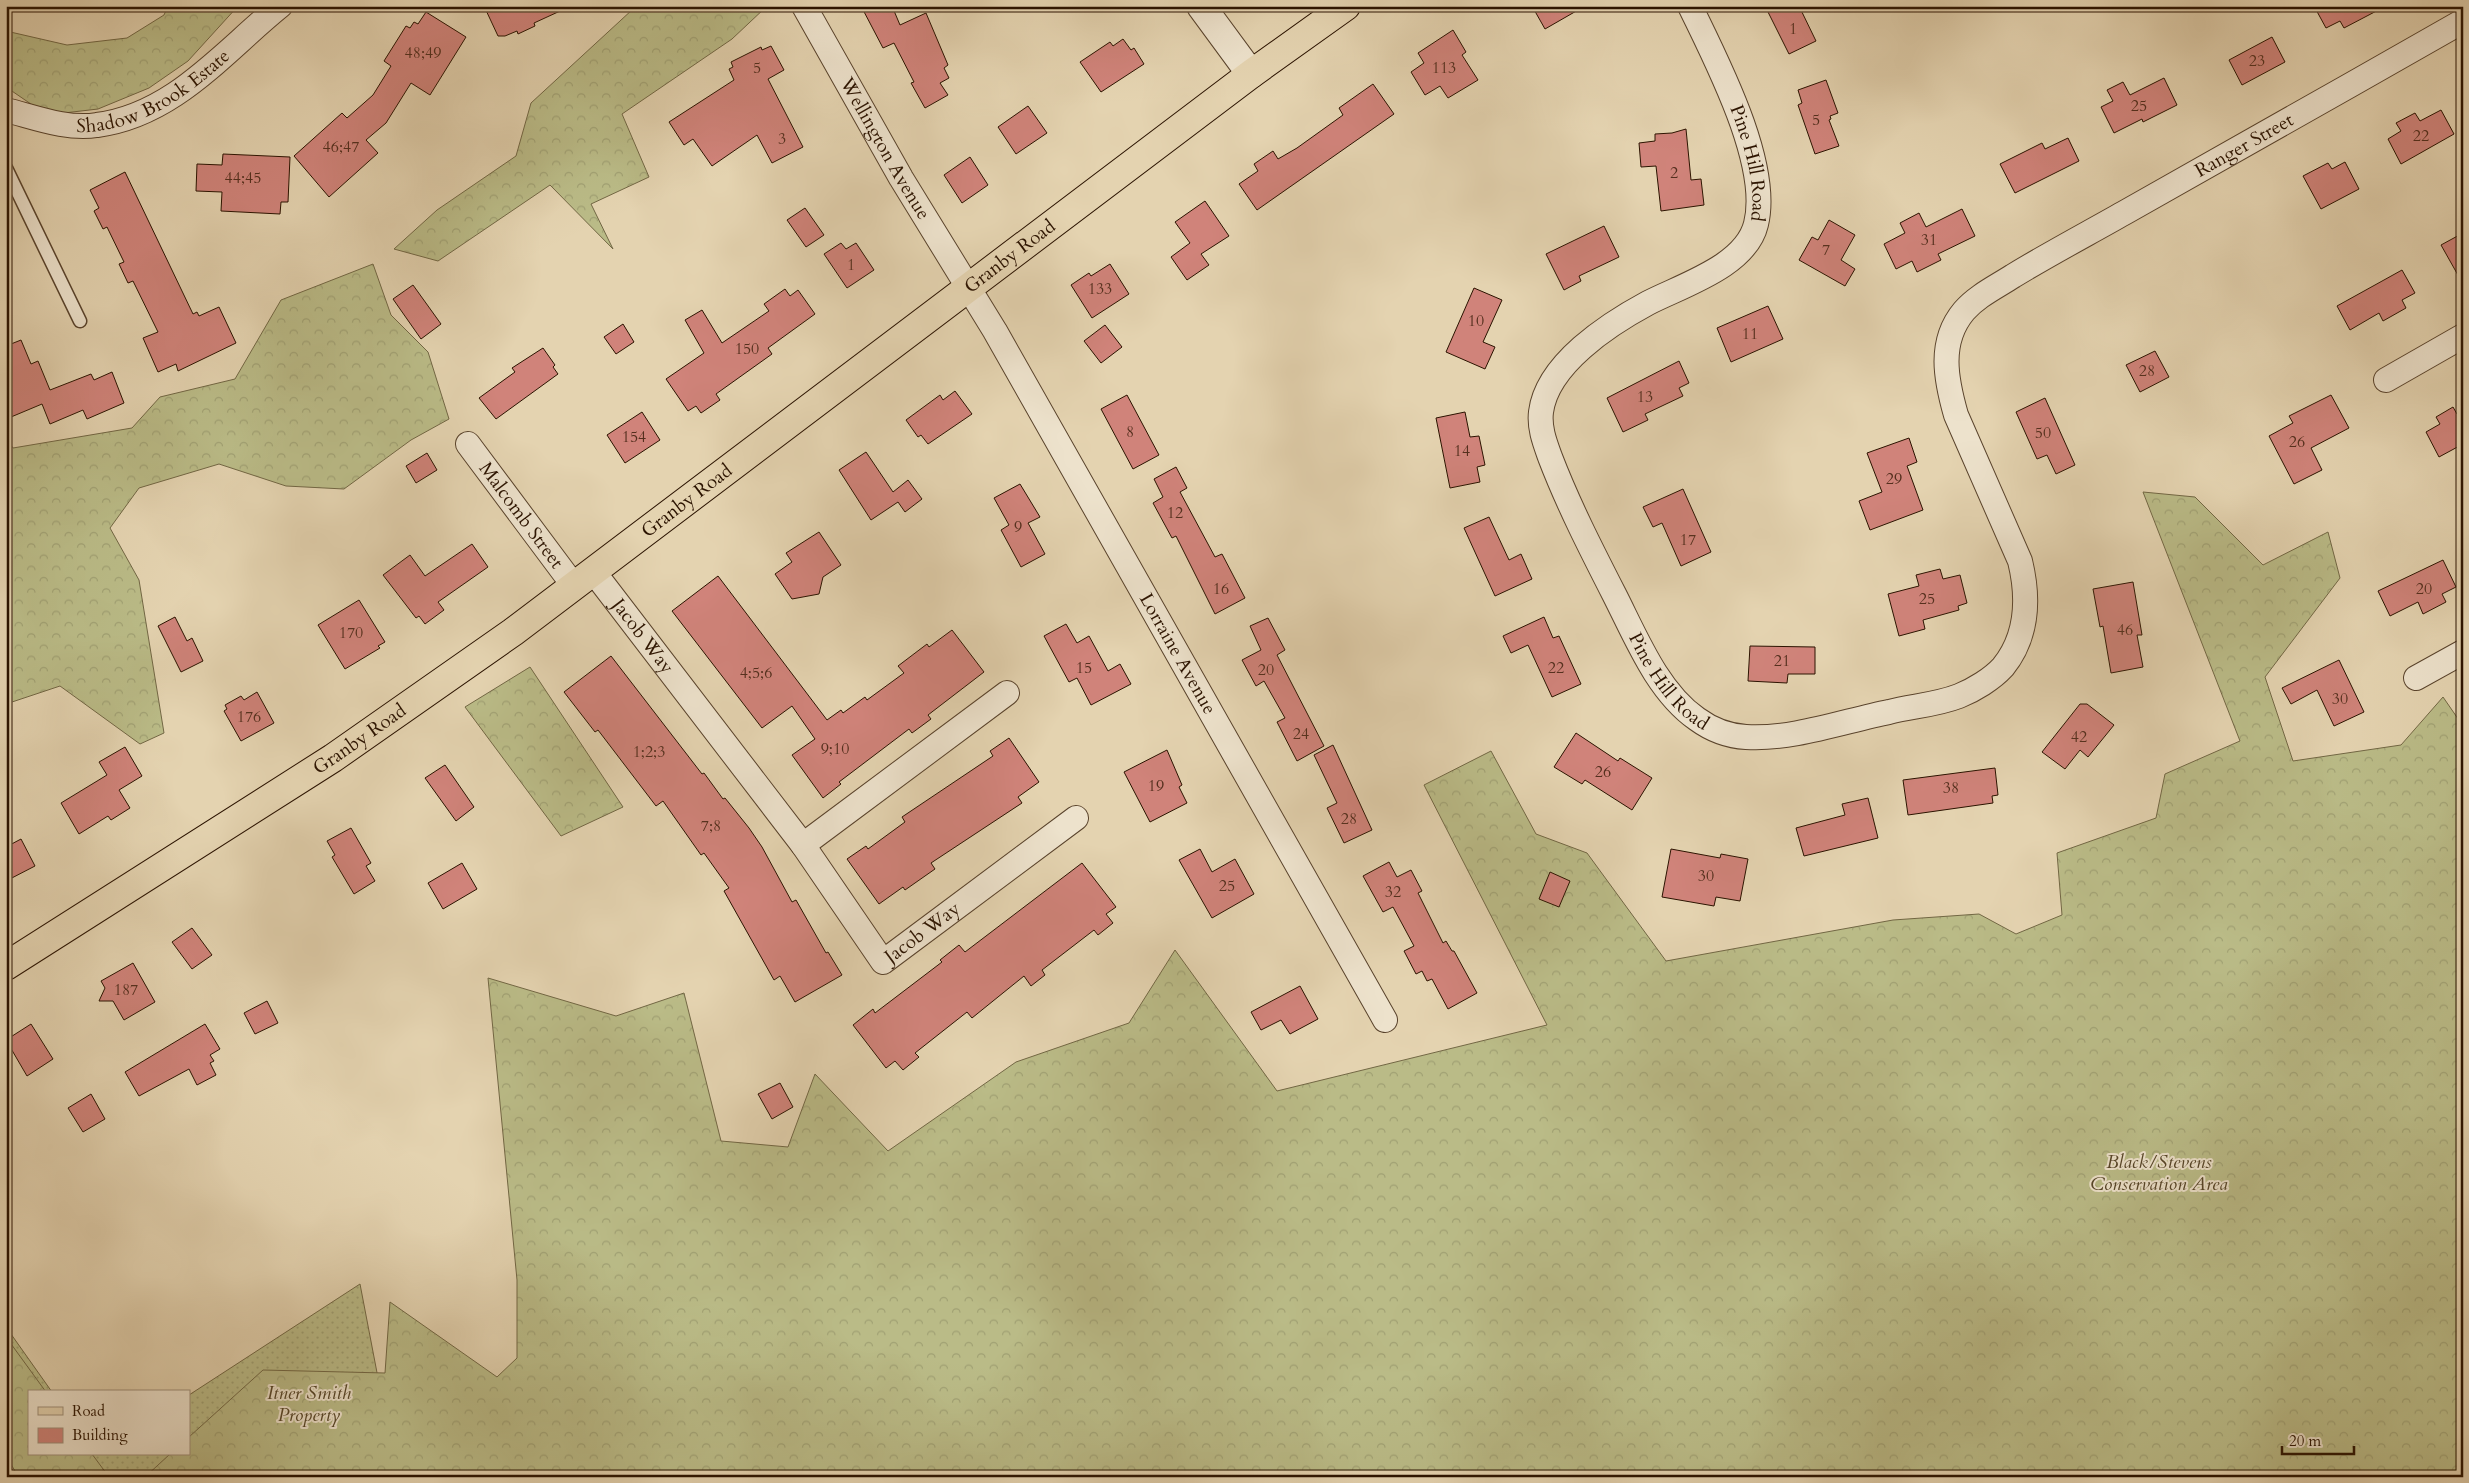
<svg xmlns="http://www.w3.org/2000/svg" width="2469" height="1483" font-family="Cardo,serif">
	<defs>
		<pattern id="grass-dots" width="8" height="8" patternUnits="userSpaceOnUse" patternTransform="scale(1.25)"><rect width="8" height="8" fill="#babb87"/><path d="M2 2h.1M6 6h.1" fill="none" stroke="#a0a073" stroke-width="1.8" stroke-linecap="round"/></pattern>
		<pattern id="forest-crowns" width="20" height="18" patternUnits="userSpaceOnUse" patternTransform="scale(1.25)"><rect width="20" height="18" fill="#babb87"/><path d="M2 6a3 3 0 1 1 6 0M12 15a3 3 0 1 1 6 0" fill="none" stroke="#a0a073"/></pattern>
	</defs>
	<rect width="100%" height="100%" fill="#e4d3b0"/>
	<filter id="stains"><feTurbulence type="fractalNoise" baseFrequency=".004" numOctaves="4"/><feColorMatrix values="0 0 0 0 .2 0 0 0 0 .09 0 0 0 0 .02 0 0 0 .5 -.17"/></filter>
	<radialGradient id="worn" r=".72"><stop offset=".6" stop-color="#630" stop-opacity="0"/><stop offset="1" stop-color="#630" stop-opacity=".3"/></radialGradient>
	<path fill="url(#grass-dots)" stroke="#726744" d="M360 1284 397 1477H6V1327L52 1392H29V1454H189V1395Z"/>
	<g fill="url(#forest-crowns)" stroke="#726744">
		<path d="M168 6H238L188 61 149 88 98 109 47 115 6 87V31L67 45 127 38 164 15Z"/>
		<path d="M640 6 766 7 732 39 622 114 649 177 591 204 613 249 550 185 438 261 394 249 437 210 516 156 531 103 633 9Z"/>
		<path d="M373 264 391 315 428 352 449 419 411 440 344 489 286 486 219 464 139 488 110 528 139 580 164 733 140 744 60 686 6 704V438L13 448 132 428 160 397 235 379 281 300Z"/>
		<path d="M2143 492 2195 497 2263 565 2328 532 2340 578 2265 677 2293 761 2401 745 2443 697 2463 726V1477H145L170 1454H189V1437L263 1370 385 1373 390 1302 497 1377 517 1358V1280L488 978 616 1016 684 993 721 1141 788 1147 815 1074 888 1151 1016 1062 1129 1023 1175 950 1277 1091 1547 1025 1424 785 1491 751 1536 834 1587 853 1666 961 1893 920 1979 914 2016 934 2062 915 2057 853 2156 818 2165 774 2240 741Z"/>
		<path d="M530 667 623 807 561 836 465 707Z"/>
		<path d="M6 1337 46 1392H29V1454H92L109 1477H10L15 1471 6 1456Z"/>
	</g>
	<g fill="#d0837a" stroke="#2b1300">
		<path d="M484 6H571L534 23 535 26 518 34 517 31 505 36H498Z"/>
		<path d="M861 6H892L900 25 926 13 948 65 944 68 949 78 940 83 948 95 925 108 911 83 914 82 894 43 883 48Z"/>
		<path d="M1532 6H1585L1545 29Z"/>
		<path d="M1765 6H1799L1816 41 1789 54Z"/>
		<path d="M2314 6H2386L2344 28 2340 21 2326 28Z"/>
		<path d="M426 12 466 37 430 95 411 83 386 123 366 140 378 153 329 197 294 156 342 113 347 118 373 95 391 66 384 61 406 26 410 28 414 22 418 24Z"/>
		<path d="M1453 30 1466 52 1462 55 1478 80 1448 98 1440 86 1425 95 1411 72 1424 63 1418 53Z"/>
		<path d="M2272 37 2285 62 2242 85 2229 60Z"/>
		<path d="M1123 39 1131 50 1134 48 1144 64 1101 92 1080 62 1110 42 1113 46Z"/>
		<path d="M771 46 784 70 768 79 803 147 772 163 757 135 712 166 693 139 684 145 669 122 734 80 729 69 733 67 731 62 761 47 762 50Z"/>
		<path d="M2164 78 2177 105 2143 122 2142 119 2114 133 2101 107 2113 101 2107 90 2123 82 2130 95Z"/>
		<path d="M1826 80 1838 113 1830 116 1831 119 1829 120 1839 146 1815 154 1798 105 1802 103 1798 90Z"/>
		<path d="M1373 84 1394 114 1257 210 1239 184 1258 171 1254 164 1273 151 1278 159 1297 148 1343 115 1339 108Z"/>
		<path d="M1028 106 1047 133 1016 154 998 127Z"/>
		<path d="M2441 110 2454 134 2401 164 2388 139 2401 131 2396 123 2415 113 2420 121Z"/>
		<path d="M1686 129 1691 180 1701 179 1704 205 1661 211 1656 166 1641 167 1639 143 1655 141V134L1672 133Z"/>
		<path d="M2068 138 2079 161 2015 193 2000 164 2042 143 2045 149Z"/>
		<path d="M223 154 290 157 288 202H281L280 214 221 211 222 192 196 191 197 164 222 165Z"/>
		<path d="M970 157 988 185 962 203 944 175Z"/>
		<path d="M2345 162 2359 189 2321 209 2303 176 2328 163 2332 169Z"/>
		<path d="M125 172 193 314 197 312 199 316 219 307 236 343 178 371 176 364 158 372 143 338 158 332 133 281 128 283 119 264 124 262 107 227 103 229 94 211 99 208 90 190Z"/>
		<path d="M1205 201 1229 236 1201 254 1209 265 1187 280 1171 257 1190 243 1175 222Z"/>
		<path d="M805 208 824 235 806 247 787 220Z"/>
		<path d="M1962 209 1975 236 1938 254 1941 260 1917 272 1912 261 1896 269 1884 244 1905 233 1900 223 1919 213 1926 227Z"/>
		<path d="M1829 220 1855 235 1841 260 1855 269 1845 286 1799 260 1812 237 1818 240Z"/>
		<path d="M1604 226 1619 257 1579 276 1581 281 1564 290 1546 254Z"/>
		<path d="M2463 233V284L2441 245Z"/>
		<path d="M841 243 846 249 856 243 874 270 847 288 824 254Z"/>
		<path d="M1110 264 1129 294 1092 318 1071 285 1089 273 1091 276Z"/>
		<path d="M2402 270 2415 293 2402 300 2406 308 2383 321 2379 313 2350 330 2337 306Z"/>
		<path d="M413 285 441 324 421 339 393 299Z"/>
		<path d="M1474 288 1502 300 1483 342 1495 347 1485 369 1446 352Z"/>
		<path d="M785 289 790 296 798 290 815 314 768 348 772 354 716 394 720 400 701 413 696 406 688 411 666 379 704 353 685 320 702 310 722 343 769 311 764 304Z"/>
		<path d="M1768 306 1783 339 1731 362 1717 328Z"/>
		<path d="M623 324 634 342 616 354 604 337Z"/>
		<path d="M1105 325 1122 347 1101 363 1084 341Z"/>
		<path d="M21 340 31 364 38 361 50 390 91 374 94 380 112 372 124 403 87 419 83 410 50 424 42 404 11 417 6 405V346Z"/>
		<path d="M543 348 555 365 553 367 558 374 496 419 479 398 515 372 512 368Z"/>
		<path d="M2155 351 2169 377 2140 392 2126 365Z"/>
		<path d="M1679 361 1689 383 1679 388 1683 396 1645 414 1648 420 1623 432 1607 398Z"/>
		<path d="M955 391 972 414 928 444 921 435 918 437 906 420 940 395 943 400Z"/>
		<path d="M1127 395 1159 455 1133 469 1101 409Z"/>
		<path d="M2331 395 2349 428 2311 448 2322 470 2294 484 2269 436 2293 423 2289 416Z"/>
		<path d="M2045 398 2075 465 2056 474 2047 455 2037 459 2016 412Z"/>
		<path d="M2453 407 2457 414 2463 411V444L2439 457 2426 432 2440 424 2436 417Z"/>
		<path d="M642 412 660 440 625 463 607 435Z"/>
		<path d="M1465 412 1470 437 1479 436 1485 465 1477 467 1480 482 1450 488 1436 418Z"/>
		<path d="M1909 438 1917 462 1907 466 1923 510 1870 530 1859 501 1882 492 1867 453Z"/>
		<path d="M866 452 893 492 908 480 922 499 905 512 898 502 871 520 839 470Z"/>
		<path d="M427 453 437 470 416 483 406 466Z"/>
		<path d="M1176 467 1187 488 1180 492 1215 557 1222 554 1245 598 1215 614 1176 536 1172 538 1153 503 1163 497 1154 479Z"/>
		<path d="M1020 484 1040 517 1028 523 1045 554 1021 567 1001 530 1009 525 994 498Z"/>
		<path d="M1683 489 1711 552 1681 566 1662 523 1653 527 1643 507Z"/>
		<path d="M1489 517 1509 560 1521 554 1532 579 1495 596 1464 528Z"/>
		<path d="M819 532 841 565 823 577 819 594 792 599 775 574 792 562 786 553Z"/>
		<path d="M472 544 488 567 438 602 444 610 425 624 419 616 416 618 383 575 410 555 425 576Z"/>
		<path d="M2443 560 2456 587 2442 594 2446 602 2423 614 2418 602 2390 616 2378 591Z"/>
		<path d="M1940 569 1943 579 1960 575 1967 603 1958 606 1959 610 1923 620 1925 629 1899 636 1888 594 1919 586 1916 575Z"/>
		<path d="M718 576 827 720 841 710 843 713 865 697 867 700 904 673 898 666 927 644 929 647 952 630 984 672 928 715 931 719 912 733 909 729 839 782 841 784 823 798 792 755 815 739 792 706 762 728 672 611Z"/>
		<path d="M2133 582 2142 635H2137L2143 667 2111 673 2103 626 2100 627 2093 589Z"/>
		<path d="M359 600 385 642 378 646 380 648 345 669 318 625Z"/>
		<path d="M175 617 187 641 192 638 203 661 181 672 158 626Z"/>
		<path d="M1544 617 1553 638 1559 636 1581 684 1552 697 1528 645 1511 653 1503 636Z"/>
		<path d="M1268 618 1285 650 1277 655 1324 746 1297 761 1277 722 1285 718 1264 681 1256 686 1242 660 1261 650 1250 626Z"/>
		<path d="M1066 624 1077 643 1089 636 1108 671 1120 664 1131 684 1091 705 1077 678 1069 682 1044 636Z"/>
		<path d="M1750 646 1815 647V674H1788L1787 683 1748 681Z"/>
		<path d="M611 656 702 774 704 773 723 799 725 798 749 828 762 847 792 902 796 900 826 953 828 952 842 975 795 1002 780 976 774 980 724 891 729 888 704 853 701 855 663 801 656 806 598 730 595 732 564 692Z"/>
		<path d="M2339 660 2364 712 2334 726 2317 690 2291 704 2282 688Z"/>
		<path d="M257 692 274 723 241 741 224 711 227 709 225 705 241 696 244 700Z"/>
		<path d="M2080 704H2087L2114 725 2088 757 2080 750 2065 769 2042 752Z"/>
		<path d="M1576 733 1618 761 1620 758 1652 778 1632 810 1585 780 1582 784 1554 767Z"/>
		<path d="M1009 738 1039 782 1018 797 1022 803 931 863 935 869 905 890 903 887 879 904 847 859 866 846 868 849 905 822 902 817 993 756 990 751Z"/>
		<path d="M1333 745 1372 830 1344 843 1327 808 1337 803 1314 755Z"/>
		<path d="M125 747 142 776 119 790 130 808 111 820 108 816 79 834 61 803 107 775 99 762Z"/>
		<path d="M1167 750 1182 785 1179 787 1187 803 1150 822 1124 772Z"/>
		<path d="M445 765 474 807 456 821 425 778Z"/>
		<path d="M1995 768 1998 795 1992 796 1993 803 1908 815 1903 780Z"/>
		<path d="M1868 798 1878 838 1804 856 1796 828 1845 815 1842 804Z"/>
		<path d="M351 828 371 863 366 866 375 881 354 894 332 857 335 855 327 841Z"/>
		<path d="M21 839 35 866 6 881V847Z"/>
		<path d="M1200 849 1212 872 1235 859 1254 894 1212 918 1179 860Z"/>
		<path d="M1671 849 1720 858 1721 854 1748 859 1740 901 1716 897 1714 906 1662 897Z"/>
		<path d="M1389 862 1397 877 1411 870 1422 891 1418 893 1443 943 1446 941 1452 951H1454L1477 993 1448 1009 1432 979 1427 981 1422 971 1416 974 1404 951 1414 946 1393 907 1383 912 1363 876Z"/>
		<path d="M462 863 477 889 443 909 428 883Z"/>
		<path d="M1082 863 1116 907 1106 914 1113 923 1098 935 1094 930 1042 970 1045 975 1031 986 1024 976 972 1018 967 1012 915 1053 919 1057 903 1070 895 1061 886 1068 853 1025 873 1009 875 1013 942 962 940 960 959 945 965 952Z"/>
		<path d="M1550 872 1570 881 1559 907 1539 899Z"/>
		<path d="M192 928 212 955 192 969 172 942Z"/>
		<path d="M133 963 155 1002 124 1020 113 1001H99L105 988 101 981Z"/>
		<path d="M1300 986 1318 1019 1290 1034 1281 1020 1261 1030 1251 1012Z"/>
		<path d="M267 1001 278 1023 255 1034 244 1013Z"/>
		<path d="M31 1024 53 1059 27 1076 6 1040Z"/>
		<path d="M205 1024 220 1049 210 1055 214 1061 210 1063 216 1075 197 1085 189 1069 139 1096 125 1072Z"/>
		<path d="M780 1083 793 1107 772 1119 758 1094Z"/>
		<path d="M91 1094 105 1119 83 1132 68 1108Z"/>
	</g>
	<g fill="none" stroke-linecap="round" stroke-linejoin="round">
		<defs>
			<path id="service" d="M6 168 80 321"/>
			<g id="minor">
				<path id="s1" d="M804 6 901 178 995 331 1385 1020"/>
				<path id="s2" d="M1690 6C1716 60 1771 164 1756 224 1746 266 1683 285 1648 303 1609 324 1547 364 1541 412 1539 428 1545 443 1550 457 1568 504 1591 549 1614 594 1636 637 1657 691 1697 719 1712 730 1728 736 1746 737 1792 740 1844 721 1889 712 1912 706 1936 705 1959 696 1974 690 1992 679 2003 667 2028 636 2029 598 2020 561L1956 415C1946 380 1938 342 1964 311 1977 296 1996 287 2013 276 2049 254 2087 234 2124 213 2237 150 2350 85 2463 21"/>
				<path id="s3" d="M6 110C34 117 67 130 97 125 174 115 223 52 280 6"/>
				<path d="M2386 380 2463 336"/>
				<path id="s4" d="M468 444 574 586"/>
				<path id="s5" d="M593 571 803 845 883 962 1076 818"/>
				<path d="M2416 678 2463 652"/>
				<path d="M803 845 1007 693"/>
			</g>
			<path id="tertiary" d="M1201 6 1251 74"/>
			<g id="primary">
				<path id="s6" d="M6 966 333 758 513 632 1251 74 1346 6"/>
			</g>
		</defs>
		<use href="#service" stroke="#59432c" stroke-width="15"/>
		<use href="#minor" stroke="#59432c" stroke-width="26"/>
		<use href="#tertiary" stroke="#59432c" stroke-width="30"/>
		<use href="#primary" stroke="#2b1300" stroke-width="30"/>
		<use href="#service" stroke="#ede2cc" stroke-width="12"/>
		<use href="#minor" stroke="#ede2cc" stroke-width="24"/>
		<use href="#tertiary" stroke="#ede2cc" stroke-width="28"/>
		<use href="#primary" stroke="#e4d3b0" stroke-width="28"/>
	</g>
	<g text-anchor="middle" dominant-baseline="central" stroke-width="4" stroke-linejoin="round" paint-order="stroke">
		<g font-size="16" fill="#542f1e">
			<text x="1793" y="29">1</text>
			<text x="423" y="53">48;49</text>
			<text x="2257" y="61">23</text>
			<text x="757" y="68">5</text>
			<text x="1444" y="68">113</text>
			<text x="2139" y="106">25</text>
			<text x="1816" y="120">5</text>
			<text x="2421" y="136">22</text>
			<text x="782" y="139">3</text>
			<text x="341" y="147">46;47</text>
			<text x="1674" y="173">2</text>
			<text x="243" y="178">44;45</text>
			<text x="1929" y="240">31</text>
			<text x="1826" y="250">7</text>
			<text x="851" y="265">1</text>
			<text x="1100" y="289">133</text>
			<text x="1476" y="321">10</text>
			<text x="1750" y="334">11</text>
			<text x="747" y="349">150</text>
			<text x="2147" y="371">28</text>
			<text x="1645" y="397">13</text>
			<text x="1130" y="432">8</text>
			<text x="2043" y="433">50</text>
			<text x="634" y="437">154</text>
			<text x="2297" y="442">26</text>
			<text x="1462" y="451">14</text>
			<text x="1894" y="479">29</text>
			<text x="1175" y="513">12</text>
			<text x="1018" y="527">9</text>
			<text x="1688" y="540">17</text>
			<text x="1221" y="589">16</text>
			<text x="2424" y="589">20</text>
			<text x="1927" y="599">25</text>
			<text x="2125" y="630">46</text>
			<text x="351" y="633">170</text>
			<text x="1782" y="661">21</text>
			<text x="1084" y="668">15</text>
			<text x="1556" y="668">22</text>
			<text x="1266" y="670">20</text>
			<text x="756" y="673">4;5;6</text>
			<text x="2340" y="699">30</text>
			<text x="249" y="717">176</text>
			<text x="1301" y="734">24</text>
			<text x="2079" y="737">42</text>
			<text x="835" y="749">9;10</text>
			<text x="649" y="752">1;2;3</text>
			<text x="1603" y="772">26</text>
			<text x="1156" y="786">19</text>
			<text x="1951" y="788">38</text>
			<text x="1349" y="819">28</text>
			<text x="711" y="826">7;8</text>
			<text x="1706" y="876">30</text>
			<text x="1227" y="886">25</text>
			<text x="1393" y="892">32</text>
			<text x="126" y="990">187</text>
		</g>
		<g font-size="19" fill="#2b1300" stroke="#ede2cc">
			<text stroke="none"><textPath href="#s3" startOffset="158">Shadow Brook Estate</textPath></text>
			<text stroke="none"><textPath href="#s2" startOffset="1906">Ranger Street</textPath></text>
			<text stroke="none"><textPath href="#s1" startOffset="164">Wellington Avenue</textPath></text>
			<text stroke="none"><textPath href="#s2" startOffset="169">Pine Hill Road</textPath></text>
			<text stroke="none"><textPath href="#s6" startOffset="1230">Granby Road</textPath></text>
			<text stroke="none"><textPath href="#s6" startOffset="825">Granby Road</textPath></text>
			<text stroke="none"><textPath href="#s4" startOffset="89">Malcomb Street</textPath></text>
			<text stroke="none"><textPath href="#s5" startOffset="82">Jacob Way</textPath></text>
			<text stroke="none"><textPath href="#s1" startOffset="748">Lorraine Avenue</textPath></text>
			<text stroke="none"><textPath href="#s2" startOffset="829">Pine Hill Road</textPath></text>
			<text stroke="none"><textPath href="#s6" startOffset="420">Granby Road</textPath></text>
			<text stroke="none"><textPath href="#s5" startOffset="536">Jacob Way</textPath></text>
		</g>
		<g font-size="19" font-style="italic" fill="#564528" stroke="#ede2cc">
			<text x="2159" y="1162">Black/Stevens<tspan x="2159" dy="22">Conservation Area</tspan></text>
			<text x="309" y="1393">Itner Smith<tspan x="309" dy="22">Property</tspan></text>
		</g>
	</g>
	<rect width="2469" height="1483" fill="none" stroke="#e4d3b0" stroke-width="25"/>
	<rect x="8" y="8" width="2454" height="1468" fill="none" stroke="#2b1300" stroke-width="2.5"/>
	<rect x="12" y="12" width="2444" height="1458" fill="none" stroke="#2b1300"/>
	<rect x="28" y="1390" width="162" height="65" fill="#ede2cc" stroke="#9f8f7a"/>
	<rect x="38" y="1407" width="25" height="8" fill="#e4d3b0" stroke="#9f8f7a"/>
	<text x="72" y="1416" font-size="15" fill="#2b1300">Road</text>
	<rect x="38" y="1428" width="25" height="15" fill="#d0837a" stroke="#9f8f7a"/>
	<text x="72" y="1440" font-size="15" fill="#2b1300">Building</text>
	<path d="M2282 1446v8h72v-8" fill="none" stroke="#2b1300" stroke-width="2.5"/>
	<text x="2289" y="1446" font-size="15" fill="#2b1300" stroke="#ede2cc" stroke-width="4" paint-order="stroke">20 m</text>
	<rect width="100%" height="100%" filter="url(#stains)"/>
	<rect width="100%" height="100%" fill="url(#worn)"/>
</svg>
